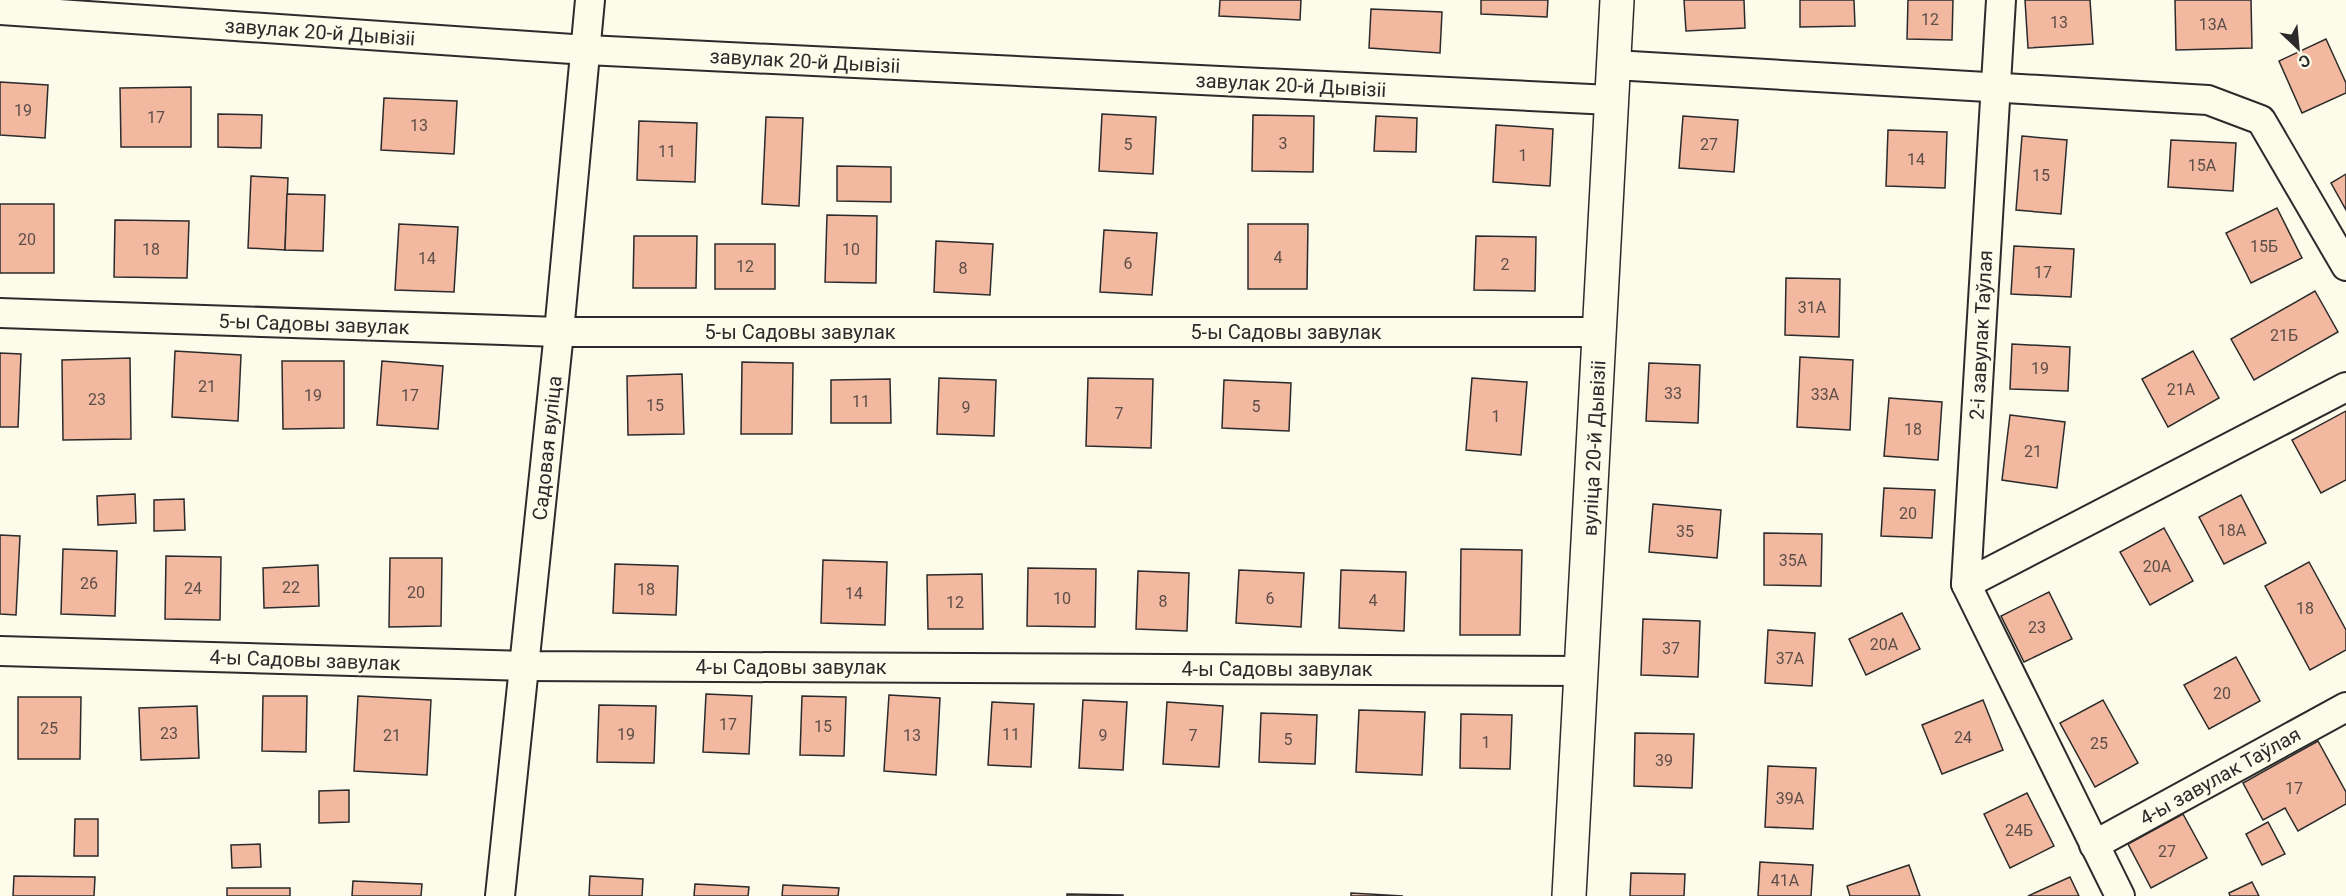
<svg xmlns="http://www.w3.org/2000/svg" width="2346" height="896" font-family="Roboto,sans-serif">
	<rect width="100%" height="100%" fill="#fdfbea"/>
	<g fill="#f2b8a0" stroke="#2b2b2b" stroke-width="1.5">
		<path d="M1220 0H1301L1300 20 1219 16Z"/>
		<path d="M1481 0H1548L1547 17 1481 14Z"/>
		<path d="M1684 0H1744L1745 28 1686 31Z"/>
		<path d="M1800 0H1854L1855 26 1800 27Z"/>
		<path d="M1908 0H1953L1952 40 1907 39Z"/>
		<path d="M2025 0H2090L2093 44 2028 48Z"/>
		<path d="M2175 0H2251L2252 48 2176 50Z"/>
		<path d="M1371 9 1442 12 1440 53 1369 48Z"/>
		<path d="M2326 39 2346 83V93L2302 113 2279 61Z"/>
		<path d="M0 82 48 85 45 138 0 135Z"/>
		<path d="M191 87V147H121L120 88Z"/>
		<path d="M384 98 457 101 454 154 381 150Z"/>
		<path d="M218 114 262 115 261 148 218 147Z"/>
		<path d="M1102 114 1156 117 1153 174 1099 171Z"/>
		<path d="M1253 115 1314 116 1313 172 1252 171Z"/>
		<path d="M1376 116 1417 118 1416 152 1374 151Z"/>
		<path d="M1683 116 1738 120 1734 172 1679 168Z"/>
		<path d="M766 117 803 118 799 206 762 204Z"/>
		<path d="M639 121 697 123 695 182 637 180Z"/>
		<path d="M1496 125 1553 129 1550 186 1493 182Z"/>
		<path d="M1888 130 1947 132 1945 188 1886 186Z"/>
		<path d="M2022 136 2067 140 2061 214 2016 210Z"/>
		<path d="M2171 140 2236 143 2233 191 2168 187Z"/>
		<path d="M837 166 891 167V202L837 201Z"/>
		<path d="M2346 174V210L2331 183Z"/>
		<path d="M251 176 288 178 285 250 248 248Z"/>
		<path d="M287 194 325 195 323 251 285 250Z"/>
		<rect x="0" y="204" width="54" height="69"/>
		<path d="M2277 208 2302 258 2251 283 2226 233Z"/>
		<path d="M827 215 877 216 876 283 825 282Z"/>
		<path d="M115 220 189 221 187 278 114 277Z"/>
		<path d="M399 224 458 227 454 292 395 290Z"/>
		<path d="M1248 224H1308L1307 289H1248Z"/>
		<path d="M1104 230 1157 233 1152 295 1100 292Z"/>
		<path d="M634 236H697L696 288H633Z"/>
		<path d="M1476 236 1536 237 1535 291 1474 290Z"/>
		<path d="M936 241 993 244 990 295 934 292Z"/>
		<rect x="715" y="244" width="60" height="45"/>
		<path d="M2014 246 2074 249 2071 297 2011 294Z"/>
		<path d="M1786 278 1840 279 1839 337 1785 335Z"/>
		<path d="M2315 291 2338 332 2254 380 2231 339Z"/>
		<path d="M2012 344 2070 347 2068 391 2010 389Z"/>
		<path d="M175 351 241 355 238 421 172 417Z"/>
		<path d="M2193 351 2219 398 2168 427 2142 379Z"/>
		<path d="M0 353 21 354 18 427H0Z"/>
		<path d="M1800 357 1853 360 1850 430 1797 427Z"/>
		<path d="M130 358 131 439 63 440 62 360Z"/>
		<path d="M282 361H344V428L283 429Z"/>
		<path d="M382 361 443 366 438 429 377 425Z"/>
		<path d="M742 362 793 363 792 434H741Z"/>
		<path d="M1649 363 1700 365 1698 423 1646 421Z"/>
		<path d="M682 374 684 434 628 435 627 376Z"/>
		<path d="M939 378 996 380 994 436 937 434Z"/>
		<path d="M1088 378 1153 379 1151 448 1086 446Z"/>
		<path d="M1472 378 1527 382 1521 455 1466 450Z"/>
		<path d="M890 379 891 423H831V380Z"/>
		<path d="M1224 380 1291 383 1289 431 1222 428Z"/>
		<path d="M1889 398 1942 402 1938 460 1884 456Z"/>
		<path d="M2346 411V480L2321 493 2292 440Z"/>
		<path d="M2010 415 2065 422 2057 488 2002 480Z"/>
		<path d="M1884 488 1935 490 1932 538 1881 536Z"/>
		<path d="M135 494 136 523 98 525 97 496Z"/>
		<path d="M2241 495 2266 543 2224 564 2199 517Z"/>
		<path d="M184 499 185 530 154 531V500Z"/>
		<path d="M1653 504 1721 510 1717 558 1649 552Z"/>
		<path d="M2164 528 2193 581 2150 605 2120 552Z"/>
		<path d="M1764 533 1822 534 1821 586 1764 585Z"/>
		<path d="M0 535 20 536 16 615 0 614Z"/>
		<path d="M63 549 117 551 115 616 61 614Z"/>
		<path d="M1461 549 1522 550 1520 635H1460Z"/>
		<path d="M166 556 221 557 220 620 165 619Z"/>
		<path d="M390 558H442L441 626 389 627Z"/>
		<path d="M823 560 887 562 885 625 821 623Z"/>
		<path d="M2309 562 2346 630V650L2310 670 2265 586Z"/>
		<path d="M615 564 678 566 676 615 613 613Z"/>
		<path d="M318 565 319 606 264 608 263 568Z"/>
		<path d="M1028 568 1096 569 1095 627 1027 626Z"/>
		<path d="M1239 570 1304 573 1301 627 1236 623Z"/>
		<path d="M1341 570 1406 572 1404 631 1339 628Z"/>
		<path d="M1138 571 1189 573 1187 631 1136 629Z"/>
		<path d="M982 574 983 629H928L927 575Z"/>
		<path d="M2049 592 2072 639 2024 662 2001 616Z"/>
		<path d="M1902 613 1920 649 1866 675 1849 639Z"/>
		<path d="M1643 619 1700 621 1698 677 1641 675Z"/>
		<path d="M1768 630 1815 633 1812 686 1765 683Z"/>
		<path d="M2236 657 2260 701 2209 729 2184 685Z"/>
		<path d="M706 694 752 696 749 754 703 752Z"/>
		<path d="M889 695 940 698 936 775 884 771Z"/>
		<path d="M263 696H307L306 752 262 751Z"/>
		<path d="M358 696 431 700 427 775 354 771Z"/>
		<path d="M802 696 846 697 844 756 800 755Z"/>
		<path d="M18 697H81L80 759H18Z"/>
		<path d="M1083 700 1127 702 1123 770 1079 768Z"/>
		<path d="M1983 700 2003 750 1942 774 1922 725Z"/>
		<path d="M2103 700 2138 763 2095 787 2060 723Z"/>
		<path d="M992 702 1034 704 1031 767 988 765Z"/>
		<path d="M1167 702 1223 706 1219 767 1163 764Z"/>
		<path d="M599 705 656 706 654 763 597 762Z"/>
		<path d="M197 706 199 758 141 760 139 708Z"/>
		<path d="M1359 710 1425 712 1422 775 1356 772Z"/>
		<path d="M1261 713 1317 715 1315 764 1259 762Z"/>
		<path d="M1461 714 1512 715 1510 769 1460 768Z"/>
		<path d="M1635 733 1694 734 1692 788 1634 786Z"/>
		<path d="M2318 741 2346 792V804L2298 831 2285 808 2263 820 2243 783Z"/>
		<path d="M1768 766 1816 768 1813 829 1765 827Z"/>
		<path d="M349 790V822L319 823V791Z"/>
		<path d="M2027 793 2054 846 2010 868 1984 814Z"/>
		<path d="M2183 814 2207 858 2151 888 2128 844Z"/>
		<path d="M75 819H98V856H74Z"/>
		<path d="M2268 822 2285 854 2262 865 2246 834Z"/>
		<path d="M260 844 261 867 232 868 231 845Z"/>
		<path d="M1760 862 1813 865 1811 896H1758Z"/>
		<path d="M1909 865 1920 896H1850L1847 886Z"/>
		<path d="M1631 873 1685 874 1684 896H1630Z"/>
		<path d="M14 876 95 877 94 896H13Z"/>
		<path d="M590 876 643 879 642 896H589Z"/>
		<path d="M2070 877 2079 896H2028Z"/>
		<path d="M353 881 422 884 421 896H352Z"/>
		<path d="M2252 882 2259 896H2230L2229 893Z"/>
		<path d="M695 884 749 887 748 896H694Z"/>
		<path d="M783 885 839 888 838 896H782Z"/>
		<rect x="227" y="888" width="63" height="8"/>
		<path d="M1351 893 1403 896H1351Z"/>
		<path d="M1067 894 1123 895V896H1067Z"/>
	</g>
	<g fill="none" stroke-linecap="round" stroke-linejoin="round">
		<defs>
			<g id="street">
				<path d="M2001 0 1966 584 2120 896"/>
				<path d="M0 10 587 50 1611 100"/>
				<path d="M1614 65 2208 100 2261 120 2346 266"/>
				<path d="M0 313 559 332H1600"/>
				<path d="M1966 584 2346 387"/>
				<path d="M0 651 525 666 1582 671"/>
				<path d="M2094 845 2346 707"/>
				<path d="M500 896 559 332 590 0"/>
			</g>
			<path id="secondary" d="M1569 896 1617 0"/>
		</defs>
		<use href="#street" stroke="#2b2b2b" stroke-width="32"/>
		<use href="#secondary" stroke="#2b2b2b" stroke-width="36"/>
		<use href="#street" stroke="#fdfbea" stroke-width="28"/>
		<use href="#secondary" stroke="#fdfbea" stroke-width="33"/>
	</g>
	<g text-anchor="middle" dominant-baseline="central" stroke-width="4.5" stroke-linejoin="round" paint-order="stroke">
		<g font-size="16" fill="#5d4e48">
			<text x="1930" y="19">12</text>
			<text x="2059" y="22">13</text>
			<text x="2213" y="24">13А</text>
			<text x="23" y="110">19</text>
			<text x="156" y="117">17</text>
			<text x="419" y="125">13</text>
			<text x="1283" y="143">3</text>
			<text x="1128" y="144">5</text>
			<text x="1709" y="144">27</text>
			<text x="667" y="151">11</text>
			<text x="1523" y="155">1</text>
			<text x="1916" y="159">14</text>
			<text x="2202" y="165">15А</text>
			<text x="2041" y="175">15</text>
			<text x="27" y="239">20</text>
			<text x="2264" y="246">15Б</text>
			<text x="151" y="249">18</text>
			<text x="851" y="249">10</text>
			<text x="1278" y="257">4</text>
			<text x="427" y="258">14</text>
			<text x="1128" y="263">6</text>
			<text x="1505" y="264">2</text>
			<text x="745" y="266">12</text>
			<text x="963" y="268">8</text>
			<text x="2043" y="272">17</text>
			<text x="1812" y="307">31А</text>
			<text x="2284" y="335">21Б</text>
			<text x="2040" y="368">19</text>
			<text x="207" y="386">21</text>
			<text x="2181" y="389">21А</text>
			<text x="1673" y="393">33</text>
			<text x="1825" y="394">33А</text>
			<text x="313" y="395">19</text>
			<text x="410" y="395">17</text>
			<text x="97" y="399">23</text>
			<text x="861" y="401">11</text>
			<text x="655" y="405">15</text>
			<text x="1256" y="406">5</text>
			<text x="966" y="407">9</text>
			<text x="1119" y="413">7</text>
			<text x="1496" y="416">1</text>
			<text x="1913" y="429">18</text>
			<text x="2033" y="451">21</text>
			<text x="1908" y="513">20</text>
			<text x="2232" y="530">18А</text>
			<text x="1685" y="531">35</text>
			<text x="1793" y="560">35А</text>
			<text x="2157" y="566">20А</text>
			<text x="89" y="583">26</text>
			<text x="291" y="587">22</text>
			<text x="193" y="588">24</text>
			<text x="646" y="589">18</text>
			<text x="416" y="592">20</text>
			<text x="854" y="593">14</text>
			<text x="1062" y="598">10</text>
			<text x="1270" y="598">6</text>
			<text x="1373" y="600">4</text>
			<text x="1163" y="601">8</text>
			<text x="955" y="602">12</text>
			<text x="2305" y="608">18</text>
			<text x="2037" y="627">23</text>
			<text x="1884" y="644">20А</text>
			<text x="1671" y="648">37</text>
			<text x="1790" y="658">37А</text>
			<text x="2222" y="693">20</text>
			<text x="728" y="724">17</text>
			<text x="823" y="726">15</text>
			<text x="49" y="728">25</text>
			<text x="169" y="733">23</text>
			<text x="626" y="734">19</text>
			<text x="1011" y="734">11</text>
			<text x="392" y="735">21</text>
			<text x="912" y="735">13</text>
			<text x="1103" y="735">9</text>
			<text x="1193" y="735">7</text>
			<text x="1963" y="737">24</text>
			<text x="1288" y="739">5</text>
			<text x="1486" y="742">1</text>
			<text x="2099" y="743">25</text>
			<text x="1664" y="760">39</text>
			<text x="2294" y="788">17</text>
			<text x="1790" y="798">39А</text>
			<text x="2019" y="830">24Б</text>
			<text x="2167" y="851">27</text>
			<text x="1785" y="880">41А</text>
		</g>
		<g font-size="20" fill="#2b2b2b" stroke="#fdfbea">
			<text transform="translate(320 32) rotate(4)">завулак 20-й Дывізіі</text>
			<text transform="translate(805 61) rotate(3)">завулак 20-й Дывізіі</text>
			<text transform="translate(1291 85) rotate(3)">завулак 20-й Дывізіі</text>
			<text transform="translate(314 324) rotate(2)">5-ы Садовы завулак</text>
			<text x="800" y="332">5-ы Садовы завулак</text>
			<text x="1286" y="332">5-ы Садовы завулак</text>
			<text transform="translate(1981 335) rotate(-87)">2-і завулак Таўлая</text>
			<text transform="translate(547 448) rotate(-84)">Садовая вуліца</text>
			<text transform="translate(1594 448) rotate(-87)">вуліца 20-й Дывізіі</text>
			<text transform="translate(305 660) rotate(2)">4-ы Садовы завулак</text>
			<text x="791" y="667">4-ы Садовы завулак</text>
			<text x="1277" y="669">4-ы Садовы завулак</text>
			<text transform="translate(2220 776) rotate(-29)">4-ы завулак Таўлая</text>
		</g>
	</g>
	<g transform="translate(2298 48) rotate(154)" stroke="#fdfbea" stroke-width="4.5" paint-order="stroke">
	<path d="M0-4.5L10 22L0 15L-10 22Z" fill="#2b2b2b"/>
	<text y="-9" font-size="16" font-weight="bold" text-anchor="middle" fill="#2b2b2b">С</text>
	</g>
</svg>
